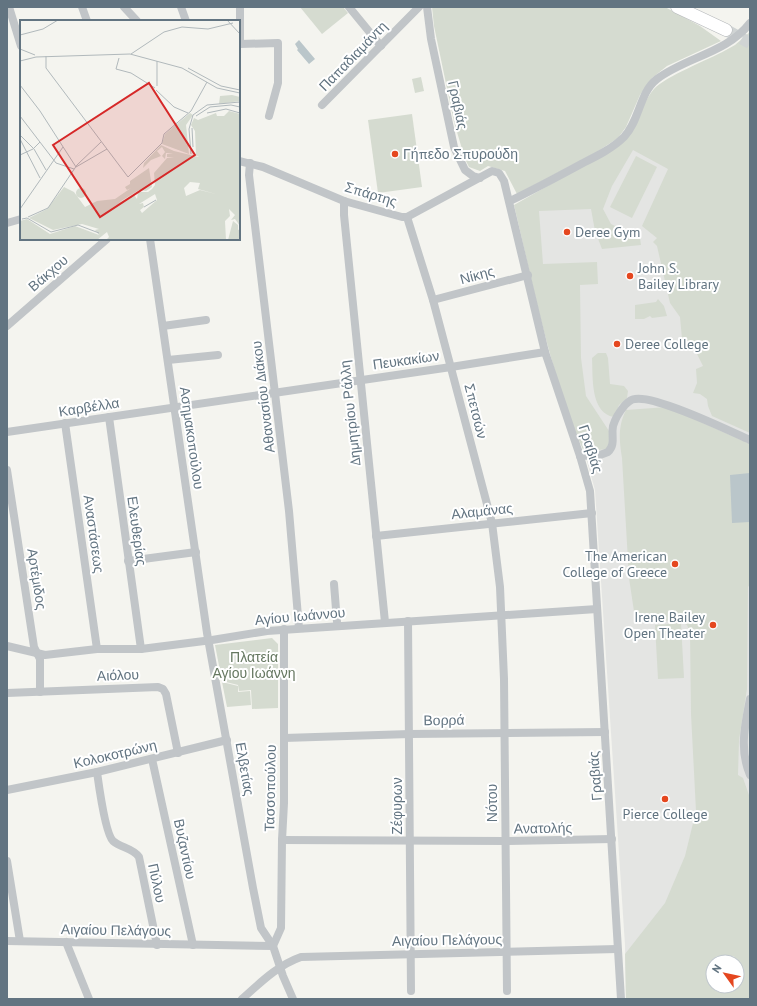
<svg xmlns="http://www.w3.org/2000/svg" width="757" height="1006" font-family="'PT Sans',sans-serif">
	<rect width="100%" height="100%" fill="#f4f4ef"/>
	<path fill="#e4e5e3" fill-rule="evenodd" d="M619 146 663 148 750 281V999H626L625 945 595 490 515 206ZM713 962H737V986H713Z"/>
	<g fill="#d5dbd0" fill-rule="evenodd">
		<path d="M300 7H343L348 13 322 34Z"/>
		<path d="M432 7H665L700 26 721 41 667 66 652 78 640 95 626 127 618 138 595 153 517 194 505 171 488 166 480 171 469 167 465 159 454 122 434 26Z"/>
		<path d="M750 32V433L712 416 708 406 707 399 700 394 693 393 697 383 696 369 703 366 695 350H683L680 317 670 303 657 246 653 242 657 238 642 226 668 169 633 150 612 186 603 209 611 224 640 238 641 245 602 249 595 231 591 209 539 211 543 264 597 262 598 284 580 285 581 358 586 396 609 431 610 446 606 449 584 452C550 373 534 289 514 205L618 146C640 129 638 108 654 89 666 76 708 60 726 50L735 45Z"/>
		<path d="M421 77 424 91 415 93 412 79Z"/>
		<path d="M412 114 422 187 378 193 368 120Z"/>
		<path d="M636 156 657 167 632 218 610 207Z"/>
		<path d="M658 299 664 306 667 316 652 318 650 316 644 319H635V305L656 302Z"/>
		<path d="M598 353H606L608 358 610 384 624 386 628 391 627 398 619 405 614 417C590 413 593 377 592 358Z"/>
		<path d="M667 407 750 444V584L748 587 747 689 739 740 738 775 743 778 750 798V999H626L625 954 665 903 685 856 696 811 691 714 690 632 687 625 682 622 635 618 629 578 622 458C619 440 618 426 626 410ZM713 962H737V986H713Z"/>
		<path d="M681 623 684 678 658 679 655 625Z"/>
		<path d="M272 638 278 644V708L252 709 251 690 239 691 238 685 222 681 215 645Z"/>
		<path d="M222 682 238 686V692L250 691 251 705 227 707Z"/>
	</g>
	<g fill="#bac6ca">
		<path d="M299 40 315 59 309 64 297 50 298 49 295 44Z"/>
		<path d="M750 473V522L732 523 730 475Z"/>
	</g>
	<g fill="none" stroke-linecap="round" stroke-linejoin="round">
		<path stroke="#d0d4d4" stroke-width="12" stroke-dasharray="12 6" stroke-linecap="butt" d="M726 30 750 43"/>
		<defs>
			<path id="highway" d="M677 7 726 30"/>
		</defs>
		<use href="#highway" stroke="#b4b7ba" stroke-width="13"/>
		<g stroke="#c1c5c8" stroke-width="8">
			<path d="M9 7 21 46"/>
			<path d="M82 7 87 21"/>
			<path d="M124 7 137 21"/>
			<path d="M181 7 186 21"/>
			<path d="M240 7V44L278 43V83L269 116"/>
			<path d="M349 7 381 46"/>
			<path d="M427 7 431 39 454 147 465 170 473 176 480 178"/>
			<path d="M322 105 419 7"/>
			<path d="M239 161 263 167 344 201 402 217H407L492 171 499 173 504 181 545 352 580 456 590 491 621 999"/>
			<path d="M250 163 249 175 289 511 299 628"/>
			<path d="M344 201V215L385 622"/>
			<path d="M510 201C535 189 559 176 583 163 597 156 613 148 624 137 640 120 639 93 657 79 686 57 727 53 750 23"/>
			<path d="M407 217 433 300 492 523 500 587 504 679 507 991"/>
			<path d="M7 223 21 219"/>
			<path d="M150 239 207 633 253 888 261 928 273 946 283 976 293 999"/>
			<path d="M433 300 528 275"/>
			<path d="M7 326 107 239"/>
			<path d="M163 326 206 320"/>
			<path d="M168 360 218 355"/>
			<path d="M109 417 141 649"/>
			<path d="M65 423 97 649"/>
			<path d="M7 432 451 367 545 352"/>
			<path d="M580 456 600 455 608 452C616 444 611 436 613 426 615 419 620 411 625 405 628 402 631 399 635 399 655 395 728 430 750 440"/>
			<path d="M7 470 34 647 40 659V692"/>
			<path d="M376 536 592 513"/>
			<path d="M128 561 196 552"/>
			<path d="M334 584 337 622"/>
			<path d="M408 621 411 991"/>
			<path d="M7 646 45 655 97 649H141L212 640 267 631 597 609"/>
			<path d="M7 693 158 687 163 689 166 694 178 753"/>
			<path d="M750 699C745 725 739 749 750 775"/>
			<path d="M284 738 410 734 605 732"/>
			<path d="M152 759 193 945"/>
			<path d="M97 772C99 786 105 833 113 841 121 848 133 848 139 857L157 945"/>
			<path d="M7 790 97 772 227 740"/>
			<path d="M282 840 505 841 612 839"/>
			<path d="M7 861 20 941"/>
			<path d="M7 941 273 946"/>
			<path d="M66 942 89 999"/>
			<path d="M273 946 281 928 282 840 284 803V629"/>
			<path d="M242 999C260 983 278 965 301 957L617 949"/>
		</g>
		<use href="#highway" stroke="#fff" stroke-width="12"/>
	</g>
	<g fill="#e5471f" stroke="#fff" stroke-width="1.5">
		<circle cx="395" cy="154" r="4"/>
		<circle cx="567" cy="232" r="4"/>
		<circle cx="630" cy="276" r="4"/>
		<circle cx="617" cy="344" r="4"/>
		<circle cx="675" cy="564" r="4"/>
		<circle cx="713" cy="625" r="4"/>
		<circle cx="665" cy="799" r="4"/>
	</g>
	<g text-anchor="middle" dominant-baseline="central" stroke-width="4" stroke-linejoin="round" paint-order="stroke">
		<g font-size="14" fill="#627481" stroke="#fff">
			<text transform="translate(353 56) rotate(-46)">Παπαδιαμάντη</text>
			<text transform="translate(458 105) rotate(78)">Γραβιάς</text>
			<text transform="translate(371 194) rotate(17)">Σπάρτης</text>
			<text transform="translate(48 273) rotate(-41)">Βάκχου</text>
			<text transform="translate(477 275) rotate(-15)">Νίκης</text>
			<text transform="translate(406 360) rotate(-8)">Πευκακίων</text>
			<text transform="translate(263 397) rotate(-97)">Αθανασίου Διάκου</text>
			<text transform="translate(89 407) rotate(-9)">Καρβέλλα</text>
			<text transform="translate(476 411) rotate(76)">Σπετσών</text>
			<text transform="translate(350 413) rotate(-96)">Δημητρίου Ράλλη</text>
			<text transform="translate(192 438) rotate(82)">Ασημακοπούλου</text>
			<text transform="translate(591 449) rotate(72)">Γραβιάς</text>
			<text transform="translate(482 511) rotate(-6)">Αλαμάνας</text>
			<text transform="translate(137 531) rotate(82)">Ελευθερίας</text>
			<text transform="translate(94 534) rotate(82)">Αναστάσεως</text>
			<text transform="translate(37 579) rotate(81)">Αρτέμιδος</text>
			<text transform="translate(300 616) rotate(-5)">Αγίου Ιωάννου</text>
			<text transform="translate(118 675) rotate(-2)">Αιόλου</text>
			<text transform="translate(444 720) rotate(-1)">Βορρά</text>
			<text transform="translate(115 754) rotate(-13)">Κολοκοτρώνη</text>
			<text transform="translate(245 769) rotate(80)">Ελβετίας</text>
			<text transform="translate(595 776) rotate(-94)">Γραβιάς</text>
			<text transform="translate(270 788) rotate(-89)">Τασσοπούλου</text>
			<text transform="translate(492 803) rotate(-90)">Νότου</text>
			<text transform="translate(397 806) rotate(-90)">Ζέφυρων</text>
			<text transform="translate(543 828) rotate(-1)">Ανατολής</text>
			<text transform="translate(185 849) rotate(78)">Βυζαντίου</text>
			<text transform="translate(157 883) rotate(78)">Πύλου</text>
			<text transform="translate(116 930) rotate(1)">Αιγαίου Πελάγους</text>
			<text transform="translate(447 940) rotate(-1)">Αιγαίου Πελάγους</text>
		</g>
		<g font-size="14" fill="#627481" stroke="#fff" text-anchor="start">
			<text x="403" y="154">Γήπεδο Σπυρούδη</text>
			<text x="575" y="232">Deree Gym</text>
			<text x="638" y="268">John S.<tspan x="638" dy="16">Bailey Library</tspan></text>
			<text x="625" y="344">Deree College</text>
			<text x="667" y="556" text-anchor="end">The American<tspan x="667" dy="16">College of Greece</tspan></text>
			<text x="705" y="617" text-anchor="end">Irene Bailey<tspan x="705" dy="16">Open Theater</tspan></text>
			<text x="665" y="814" text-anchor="middle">Pierce College</text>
		</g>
		<g font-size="14" fill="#667861" stroke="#fff">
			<text x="254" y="657">Πλατεία<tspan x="254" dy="16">Αγίου Ιωάννη</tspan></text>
		</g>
	</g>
	<g transform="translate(20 20)">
		<rect width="220" height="220" fill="#f4f4ef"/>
		<path d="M212 75 220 77V81L199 84 200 76ZM209 91 220 94V206L215 199 211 200 215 195 209 189 210 196 205 201 206 220H86L89 217 87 212 77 220H0V201L7 199 30 214 55 206 79 215 75 210 79 209 62 204 33 210 9 198 27 189 44 167 54 172 65 187 77 181 95 179 111 168 107 170 105 167 110 164V161L129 148 132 167 126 171 119 170 101 181 99 183 114 175 117 179 118 172H128L132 169 135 165 134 153 147 138 154 137H147V134L153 133H146L145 139 142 136 145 132 142 127 137 131 141 136 131 140 123 148 124 143 141 125 154 131 179 137 176 135 175 111 171 105 174 98 178 100 196 93 197 96H204ZM170 162 180 163 178 169 196 174 180 170 166 176 164 168ZM135 174 137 180 122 193 120 190 124 187 123 183 119 184ZM170 93 173 95 166 105 169 134 142 124 145 114ZM56 173a5 5 0 1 1 10 0a5 5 0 1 1-10 0ZM213 201 218 205V210L220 209V219L208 220Z" fill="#d5dbd0" fill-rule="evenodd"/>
		<path fill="none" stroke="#b1b9bc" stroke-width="1" d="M207 0 220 14M0 15 23 9 38 0M0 29 15 35M111 34 144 12 162 7 188 9 213 3M26 36V48L108 157 142 123 144 114 171 91 187 62M99 38 96 49 111 53 135 68M0 41 16 37 110 34 162 48 197 68 220 73M137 41V66M168 48 201 66 220 70M0 65 20 91 56 147M136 70 154 87 168 93M187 93 206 89 220 93M173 95 187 85 220 82M0 96 36 143 54 149M176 96 190 87 211 85 220 87M172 108 173 127M0 115 14 129 26 150M0 119 20 158M171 134 169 109 173 95M0 135 13 129 20 122M56 147 87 129M124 187 136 180M0 189 43 127M8 197 28 188 57 145 81 122M2 199 7 198 31 212 58 205 79 213"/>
		<path fill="#d62828" fill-opacity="0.15" stroke="#d62828" stroke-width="2" d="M129 63 175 135 80 197 33 125Z"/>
		<rect width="220" height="220" fill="none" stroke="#627481" stroke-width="2"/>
	</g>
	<rect width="757" height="1006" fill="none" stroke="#627481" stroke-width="16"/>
	<g transform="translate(725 974) rotate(303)"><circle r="19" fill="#ffffff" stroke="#c0c7cd"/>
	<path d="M0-3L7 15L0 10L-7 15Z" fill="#e5471f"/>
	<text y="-6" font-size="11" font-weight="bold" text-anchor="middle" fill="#627481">N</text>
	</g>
</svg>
